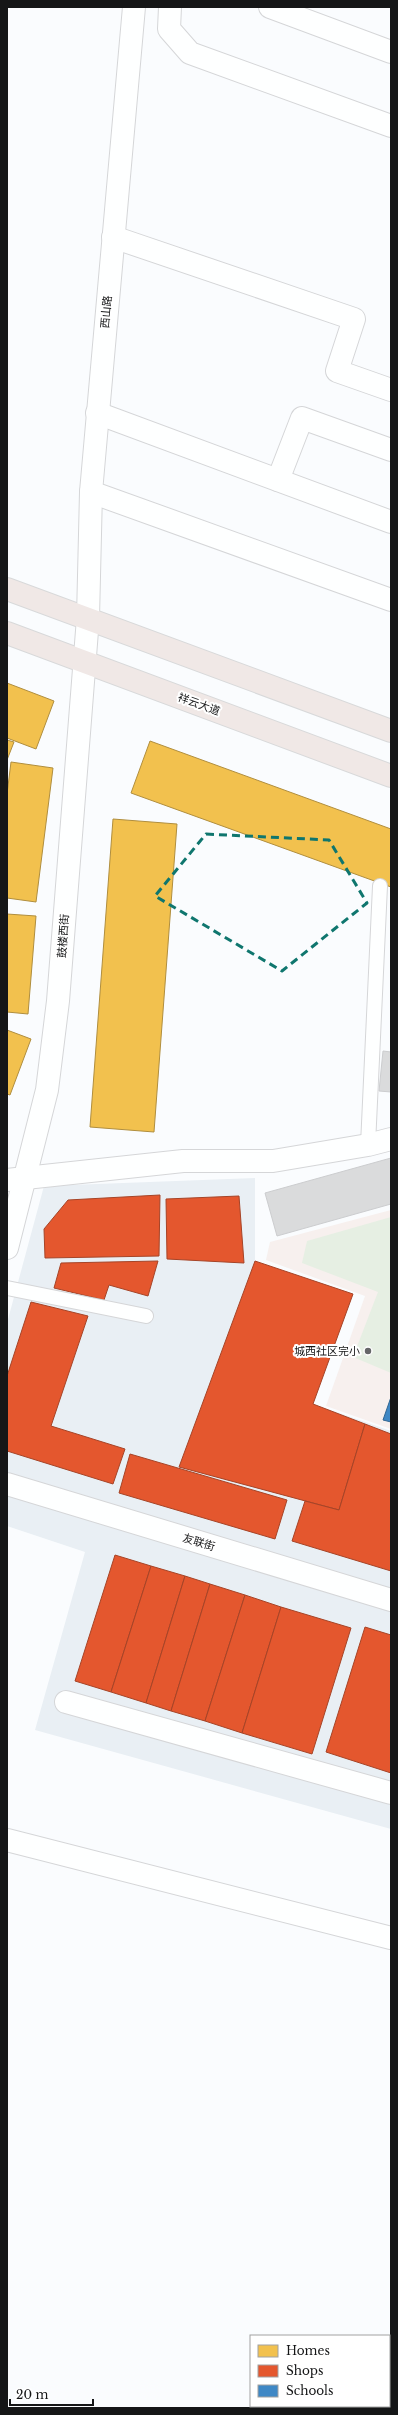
<svg xmlns="http://www.w3.org/2000/svg" width="398" height="2415" font-family="'Libre Baskerville','Noto Sans SC',serif">
	<rect width="100%" height="100%" fill="#fafcfe"/>
	<path fill="#e9eff4" d="M255 1178V1261L353 1294 313 1404 391 1431V1829L35 1730 85 1552 7 1526V1323L44 1186Z"/>
	<path fill="#f7f0ee" d="M391 1210V1429L326 1406 365 1296 266 1260 270 1242Z"/>
	<path fill="#e6efe3" d="M391 1217V1373L353 1357 378 1292 302 1263 307 1241Z"/>
	<g fill="#f2c14e" stroke="#b08e3e">
		<path d="M7 683 54 701 36 749 7 738Z"/>
		<path d="M7 740 14 742 7 760Z"/>
		<path d="M150 741 391 829V887L131 793Z"/>
		<path d="M11 762 53 768 36 902 7 898V794Z"/>
		<path d="M113 819 177 824 154 1132 90 1127Z"/>
		<path d="M7 914 36 916 28 1014 7 1012Z"/>
		<path d="M7 1030 31 1039 10 1095 7 1094Z"/>
	</g>
	<g fill="#e4572e" stroke="#a64427">
		<path d="M160 1195 159 1256 45 1258 44 1229 68 1200Z"/>
		<path d="M239 1196 244 1263 167 1259 166 1199Z"/>
		<path d="M158 1261 148 1296 109 1285 104 1300 54 1288 61 1263Z"/>
		<path d="M255 1261 353 1294 313 1404 365 1424 339 1510 179 1467Z"/>
		<path d="M31 1302 88 1316 51 1426 125 1449 113 1484 7 1451V1376Z"/>
		<path d="M365 1424 391 1434V1571L292 1541 305 1501 339 1510Z"/>
		<path d="M130 1454 287 1500 275 1539 119 1493Z"/>
		<path d="M115 1555 151 1566 111 1692 75 1681Z"/>
		<path d="M151 1566 185 1576 146 1703 111 1692Z"/>
		<path d="M185 1576 210 1584 171 1711 146 1703Z"/>
		<path d="M210 1584 245 1595 205 1721 171 1711Z"/>
		<path d="M245 1595 281 1607 242 1733 205 1721Z"/>
		<path d="M281 1607 351 1628 312 1754 242 1733Z"/>
		<path d="M365 1627 391 1635V1773L326 1752Z"/>
	</g>
	<path fill="#3f88c5" stroke="#326691" d="M391 1397V1422L383 1420Z"/>
	<g fill="#dadbdc" stroke="#cccdcf">
		<path d="M383 1051 391 1052V1092L379 1091Z"/>
		<path d="M391 1158V1204L277 1236 265 1193Z"/>
	</g>
	<g fill="none" stroke-linecap="round" stroke-linejoin="round">
		<defs>
			<g id="service">
				<path d="M368 1145 380 886"/>
				<path d="M7 1288 146 1316"/>
			</g>
			<g id="minor">
				<path d="M170 7 169 29 190 53 391 126"/>
				<path d="M270 7 391 52"/>
				<path d="M113 237 354 319 337 371 391 390"/>
				<path d="M97 413 391 522"/>
				<path d="M278 480 302 418 391 450"/>
				<path d="M91 492 391 600"/>
				<path d="M7 1180 183 1161H273L368 1145 391 1139"/>
				<path d="M7 1248 47 1090 58 1001 88 618"/>
				<path d="M7 1484 391 1600"/>
				<path d="M66 1702 391 1793"/>
				<path d="M7 1840 391 1938"/>
			</g>
			<path id="tertiary" d="M88 618 91 492 134 7"/>
			<g id="trunk">
				<path d="M7 589 391 731"/>
				<path d="M7 633 391 776"/>
			</g>
		</defs>
		<use href="#service" stroke="#d5d6d8" stroke-width="16"/>
		<use href="#minor" stroke="#d5d6d8" stroke-width="24"/>
		<use href="#tertiary" stroke="#d5d6d8" stroke-width="24"/>
		<use href="#trunk" stroke="#d8d9da" stroke-width="24"/>
		<use href="#service" stroke="#feffff" stroke-width="14"/>
		<use href="#minor" stroke="#feffff" stroke-width="22"/>
		<use href="#tertiary" stroke="#feffff" stroke-width="22"/>
		<use href="#trunk" stroke="#f0e8e6" stroke-width="22"/>
	</g>
	<path fill="none" stroke="#0f766e" stroke-width="3" stroke-dasharray="8 5" stroke-linejoin="round" d="M206 834 329 840 367 903 282 971 155 896Z"/>
	<circle fill="#656668" stroke="#fff" stroke-width="1.5" cx="368" cy="1351" r="4"/>
	<g text-anchor="middle" dominant-baseline="central" stroke-width="4" stroke-linejoin="round" paint-order="stroke">
		<g font-size="11" fill="#151617" stroke="#fff">
			<text transform="translate(106 312) rotate(-85)">西山路</text>
			<text transform="translate(199 704) rotate(20)">祥云大道</text>
			<text transform="translate(63 936) rotate(-86)">鼓楼西街</text>
			<text transform="translate(199 1542) rotate(17)">友联街</text>
		</g>
		<g font-size="11" fill="#151617" stroke="#fff" text-anchor="end">
			<text x="360" y="1351">城西社区完小</text>
		</g>
	</g>
	<rect width="398" height="2415" fill="none" stroke="#151617" stroke-width="16"/>
	<rect x="250" y="2335" width="140" height="72" fill="#ffffff" stroke="#a1a2a2"/>
	<rect x="258" y="2345" width="20" height="12" fill="#f2c14e" stroke="#a1a2a2"/>
	<text x="286" y="2355" font-size="12" fill="#151617">Homes</text>
	<rect x="258" y="2365" width="20" height="12" fill="#e4572e" stroke="#a1a2a2"/>
	<text x="286" y="2375" font-size="12" fill="#151617">Shops</text>
	<rect x="258" y="2385" width="20" height="12" fill="#3f88c5" stroke="#a1a2a2"/>
	<text x="286" y="2395" font-size="12" fill="#151617">Schools</text>
	<path d="M10 2399v6h83v-6" fill="none" stroke="#151617" stroke-width="2"/>
	<text x="16" y="2399" font-size="12" fill="#151617" stroke="#ffffff" stroke-width="3" paint-order="stroke">20 m</text>
</svg>
